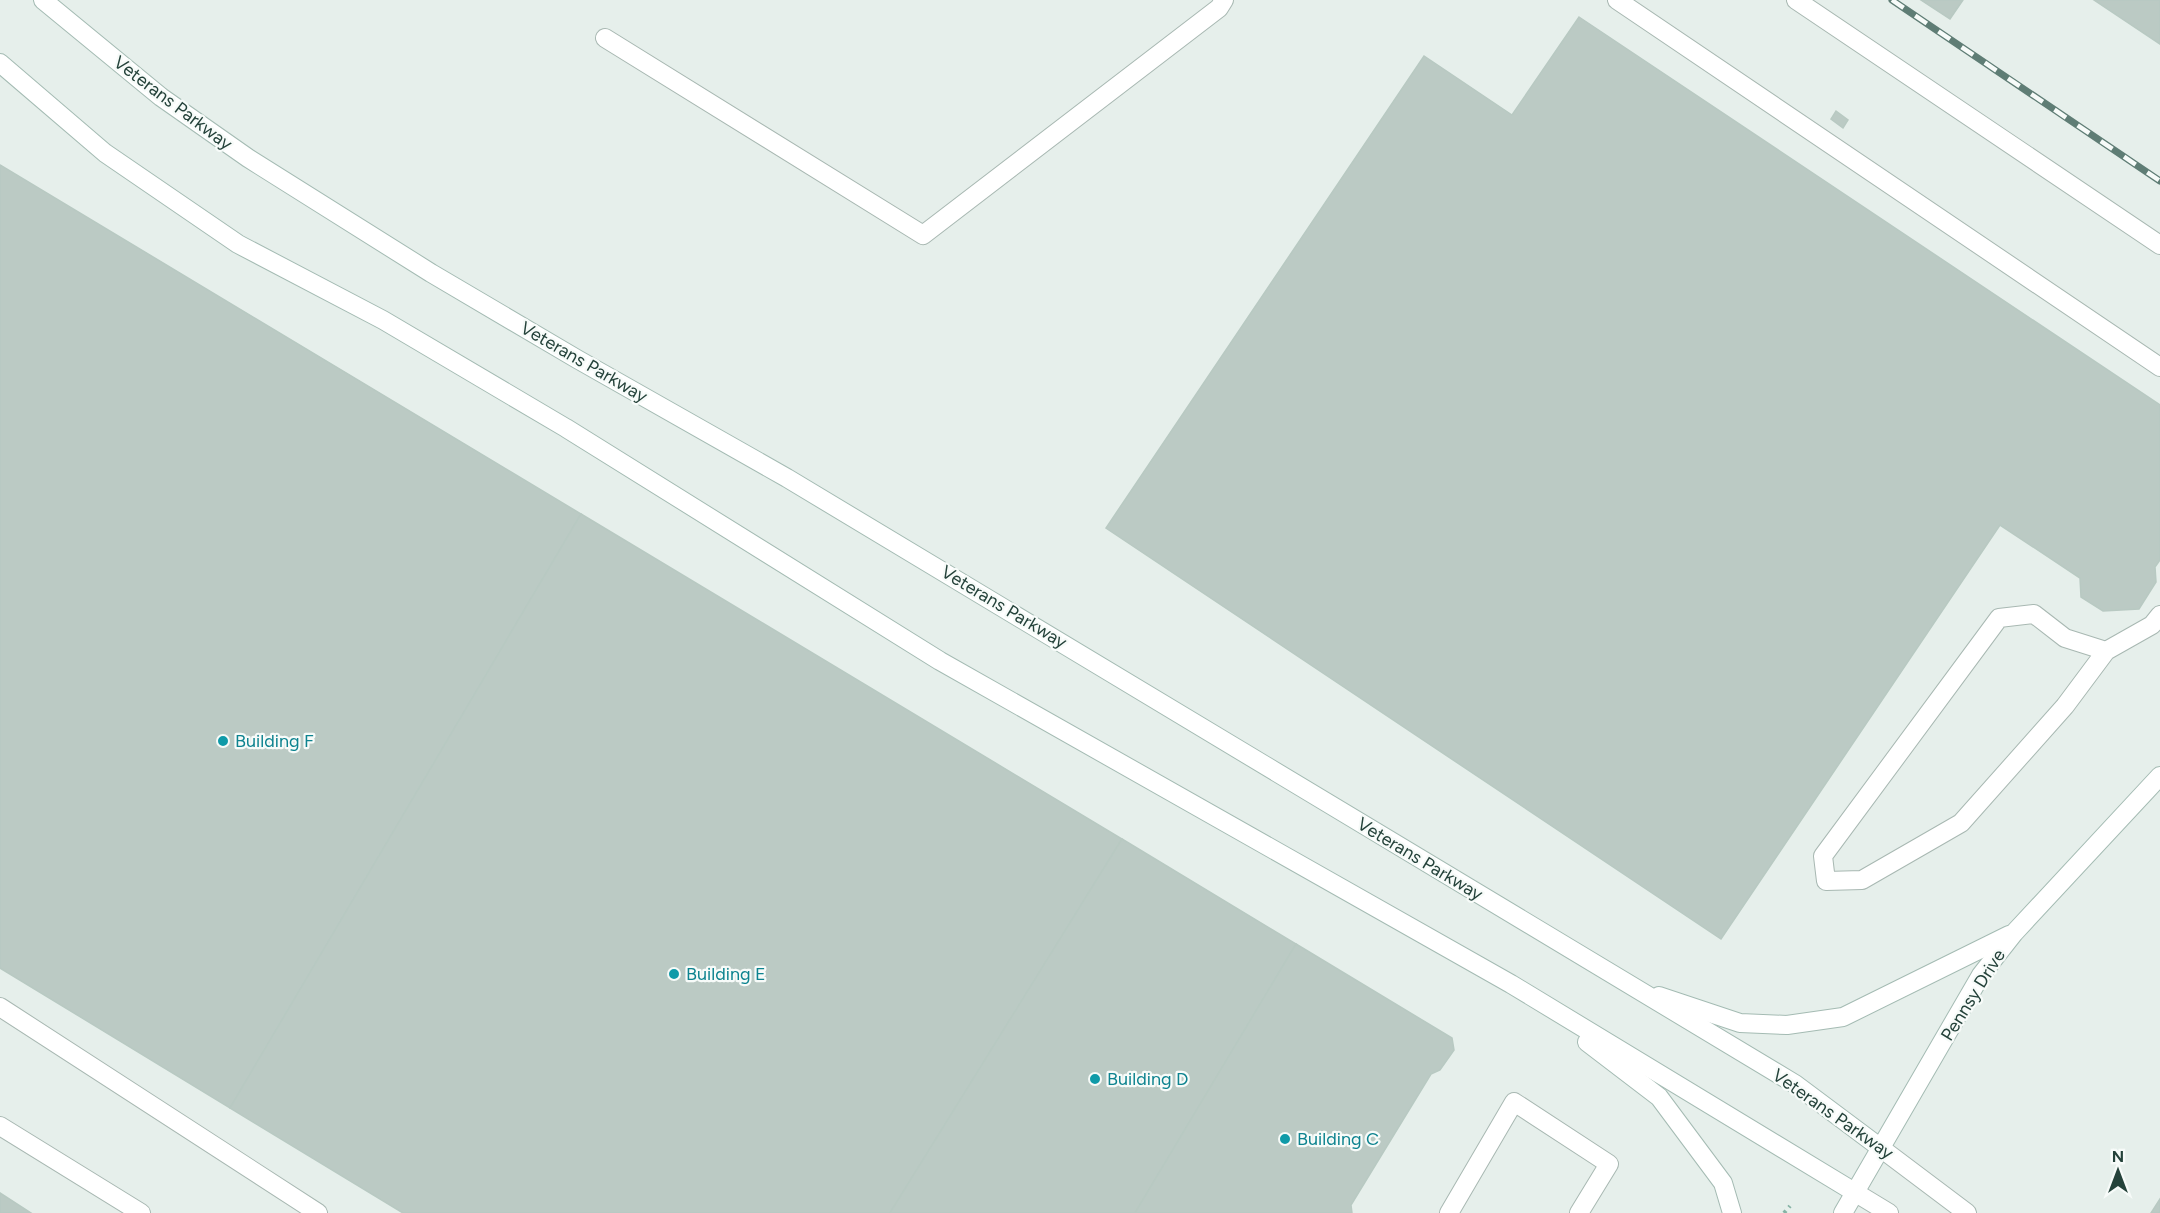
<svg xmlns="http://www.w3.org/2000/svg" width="2160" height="1213" font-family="Figtree,sans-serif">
	<rect width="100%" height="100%" fill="#e6efeb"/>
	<g fill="#bbcac4" stroke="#b8c9c2" stroke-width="1.5">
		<path d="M1921 0H1963L1950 19Z"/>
		<path d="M2094 0H2160V44Z"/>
		<path d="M1579 17 2160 405V560L2155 567 2156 582 2139 609 2103 611 2081 597 2080 578 2000 525 1721 939 1106 528 1424 56 1512 115Z"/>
		<path d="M1836 111 1848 120 1843 128 1831 119Z"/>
		<path d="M0 165 581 514 230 1108 0 968Z"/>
		<path d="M581 514 1122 839 890 1213H403L230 1108Z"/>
		<path d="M1122 839 1296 944 1135 1213H890Z"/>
		<path d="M1296 944 1452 1038 1454 1050 1440 1070 1431 1074 1351 1205 1352 1213H1135Z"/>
		<path d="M0 1193 31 1213H0Z"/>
		<path d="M2160 1199V1213H2151Z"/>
	</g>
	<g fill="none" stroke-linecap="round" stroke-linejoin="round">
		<defs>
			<g id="service">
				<path d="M1617 0 2160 367"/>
				<path d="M1796 0 2160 245"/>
				<path d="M605 38 923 235 1219 8 1224 0"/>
				<path d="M2106 651 2065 638 2034 614 1999 618 1823 856 1826 881 1862 880 1961 823 2065 706 2106 651 2152 625 2160 615"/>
				<path d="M0 1007 318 1213"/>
				<path d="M0 1126 141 1213"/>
				<path d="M1449 1213 1514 1102 1609 1164 1579 1213"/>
			</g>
			<g id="minor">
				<path d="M1882 1149 1967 1213"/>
				<path d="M1856 1193 1889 1213"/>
			</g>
			<g id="secondary">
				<path d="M43 0 161 97 248 158 431 273 577 359 787 478 1795 1084 1882 1149"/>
				<path d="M0 63 105 153 238 244 383 320 566 428 940 661 1511 984 1856 1193"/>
				<path d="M1659 996 1740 1023 1787 1025 1843 1017 2009 935"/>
				<path d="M1587 1042 1659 1097 1723 1183 1732 1213"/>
				<path d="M1843 1213 1981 975 2014 933 2160 776"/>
			</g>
		</defs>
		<use href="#service" stroke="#a8b8b2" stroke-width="20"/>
		<use href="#minor" stroke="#a8b8b2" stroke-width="20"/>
		<use href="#secondary" stroke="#a4bbb3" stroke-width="20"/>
		<path stroke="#86b3a5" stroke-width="4" stroke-dasharray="3 4.5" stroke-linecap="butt" d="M1784 1213 1790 1206"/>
		<use href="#service" stroke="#fff" stroke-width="18"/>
		<use href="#minor" stroke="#fff" stroke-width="18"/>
		<use href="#secondary" stroke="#fff" stroke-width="18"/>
		<defs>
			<path id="rail" d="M1892 0 2160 181"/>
		</defs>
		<use href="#rail" stroke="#5f7d75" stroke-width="7"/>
		<use href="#rail" stroke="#f7fbf9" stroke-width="4.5" stroke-dasharray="14" stroke-linecap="butt"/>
	</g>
	<g fill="#0f9aa8" stroke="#f7fbf9" stroke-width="2">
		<circle cx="223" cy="741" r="6"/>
		<circle cx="674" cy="974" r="6"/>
		<circle cx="1095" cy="1079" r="6"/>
		<circle cx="1285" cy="1139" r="6"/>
	</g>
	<g text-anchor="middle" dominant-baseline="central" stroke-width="4.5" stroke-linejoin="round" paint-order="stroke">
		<g font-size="18" fill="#24423a" stroke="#f7fbf9">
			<text transform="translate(173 103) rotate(37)">Veterans Parkway</text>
			<text transform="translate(584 362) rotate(30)">Veterans Parkway</text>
			<text transform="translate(1004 607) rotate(31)">Veterans Parkway</text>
			<text transform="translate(1420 859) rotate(31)">Veterans Parkway</text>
			<text transform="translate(1973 995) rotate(-58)">Pennsy Drive</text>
			<text transform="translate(1833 1114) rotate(35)">Veterans Parkway</text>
		</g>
		<g font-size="18" fill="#0d838f" stroke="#f7fbf9" text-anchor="start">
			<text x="235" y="741">Building F</text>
			<text x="686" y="974">Building E</text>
			<text x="1107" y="1079">Building D</text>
			<text x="1297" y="1139">Building C</text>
		</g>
	</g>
	<g transform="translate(2118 1171)" stroke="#f7fbf9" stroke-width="4.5" paint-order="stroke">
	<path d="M0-4.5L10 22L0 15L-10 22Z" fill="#24423a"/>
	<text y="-9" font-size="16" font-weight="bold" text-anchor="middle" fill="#24423a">N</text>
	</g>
</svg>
